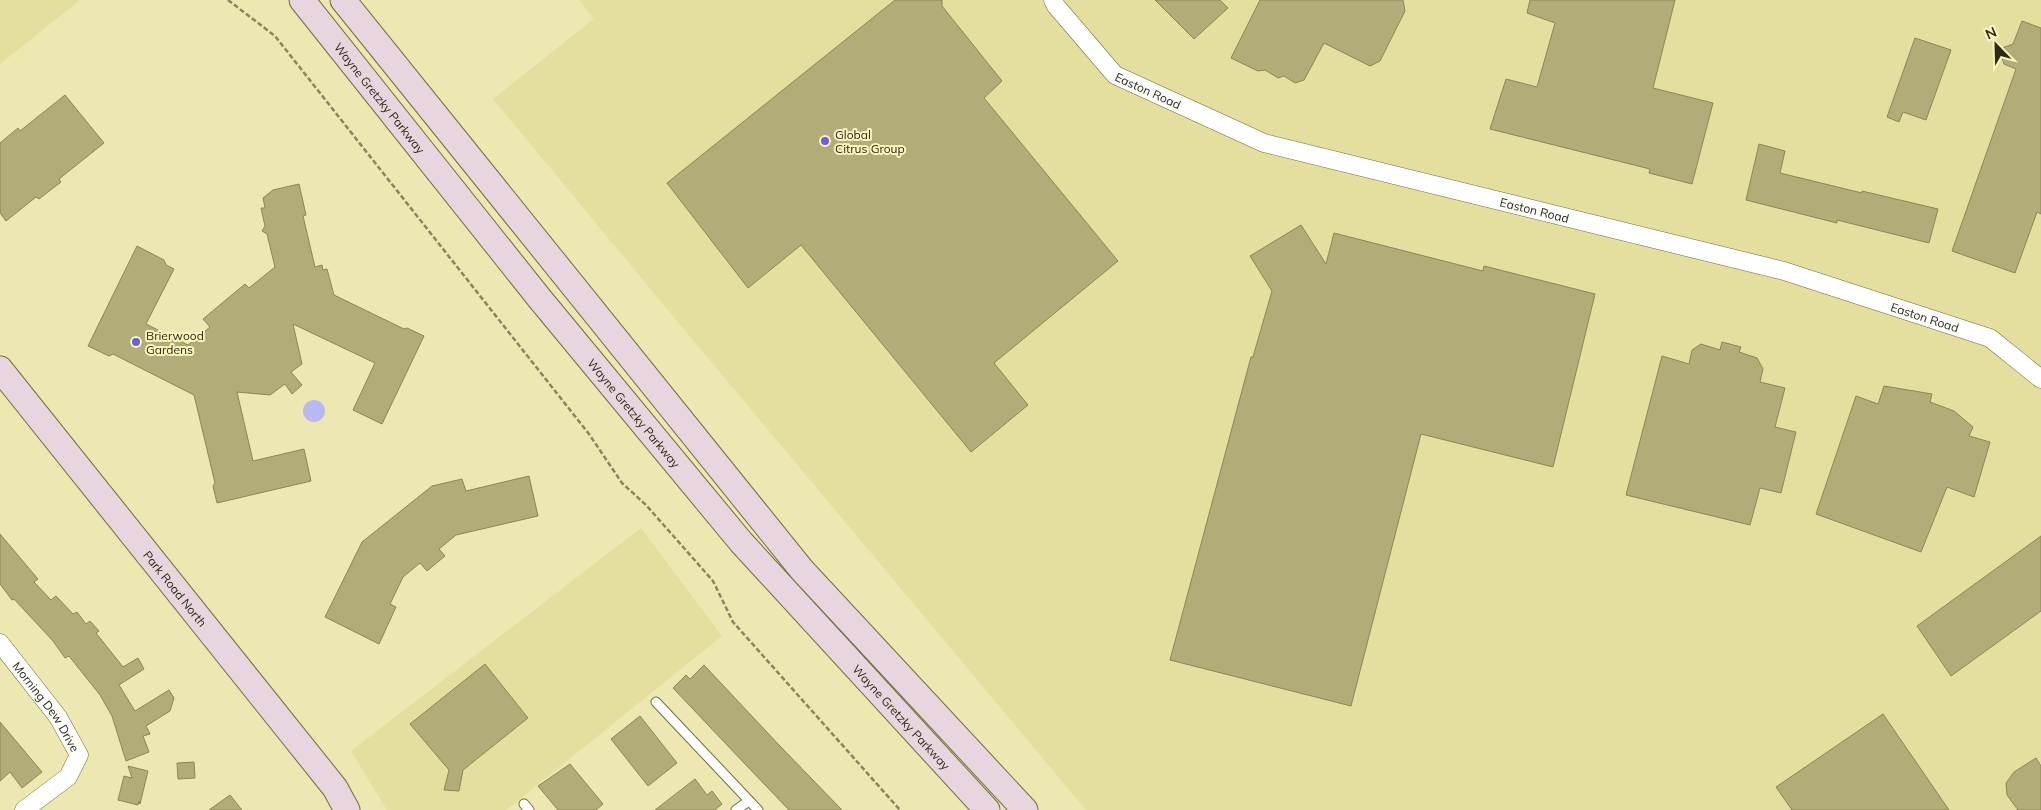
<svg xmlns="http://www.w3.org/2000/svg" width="2041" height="810" font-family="Mulish,sans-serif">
	<rect width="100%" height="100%" fill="#ede7b1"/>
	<g fill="#e4de9f">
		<path d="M0 0H80L0 64Z"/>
		<path d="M579 0H2041V810H1086L667 309 493 99 594 19Z"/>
		<path d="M641 528 722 636 506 810H387L351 751Z"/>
	</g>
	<circle fill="#b8baef" cx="314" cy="411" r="11"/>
	<g fill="#b2ac78" stroke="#8c8753">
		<path d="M895 0H942V6L1002 81 984 98 1118 261 994 363 1028 405 971 452 801 245 748 288 667 183Z"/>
		<path d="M1155 0H1220L1228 8 1194 39Z"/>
		<path d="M1260 0H1403L1405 11 1380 61 1370 66 1324 43 1304 80 1295 83 1284 76 1278 78 1265 70 1258 71 1231 58Z"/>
		<path d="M1530 0H1675L1653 88 1713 103 1692 184 1649 173 1650 169 1490 129 1506 79 1537 87 1555 23 1527 13Z"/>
		<path d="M2022 21 2041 28V214L2037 212 2015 273 1952 251 2016 69 2004 64 1999 49 2013 44Z"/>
		<path d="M1915 38 1951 50 1926 120 1903 112 1899 122 1887 117Z"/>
		<path d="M65 95 104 143 59 179 61 182 39 199 36 197 6 221 0 213V143L18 128 20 131Z"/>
		<path d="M1759 144 1785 151 1780 173 1862 193V191L1938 209 1929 243 1837 220V223L1746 200Z"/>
		<path d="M299 184 306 215 303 216 315 267 322 265 323 270 327 269 334 295 404 329 407 328 424 336 382 424 353 410 375 363 293 324 302 364 291 372 302 385 292 394 285 384 270 395 237 392 253 461 304 449 311 481 217 503 213 486 215 483 194 395 113 354 109 356 88 346 137 246 164 260 166 265 174 269 146 324 188 345 210 327 203 319 245 284 249 288 275 267 267 234 262 231 265 226 261 208H265L263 198 273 190Z"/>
		<path d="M1301 225 1326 264 1334 233 1483 271 1484 266 1595 294 1553 467 1421 434 1351 706 1170 660 1251 357H1253L1272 291 1250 256Z"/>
		<path d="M1722 342 1741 347 1739 352 1757 358 1763 369 1760 382 1785 388 1775 427 1796 432 1781 493 1760 488 1750 525 1626 495 1662 356 1689 364 1692 350 1701 344 1720 350Z"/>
		<path d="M1884 386 1932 394 1930 402 1954 411 1973 427 1969 436 1990 442 1974 497 1947 487 1921 552 1816 514 1856 396 1878 404Z"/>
		<path d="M529 476 538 516 456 535 439 549 445 556 427 571 420 563 403 577 390 604 396 607 379 644 325 617 362 542 432 486 462 479 466 491Z"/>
		<path d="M0 534 38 579 34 582 51 600 56 596 73 614 77 612 86 624 90 621 99 631 96 633 123 667 138 658 144 669 119 685 135 711 169 690 174 698 170 711 146 726 150 734 143 736 149 752 126 761 112 716 100 695 69 656 65 658 53 641 14 599 12 600 0 584Z"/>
		<path d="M2041 536V611L1951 676 1917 626Z"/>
		<path d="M485 664 528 718 463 770 459 791 444 790 449 770 410 724Z"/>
		<path d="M704 665 779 745 842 810H789L745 764 673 688 686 675 690 679Z"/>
		<path d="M1883 714 1949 810H1792L1776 787Z"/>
		<path d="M640 716 677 763 648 786 611 739Z"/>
		<path d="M0 722 42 772 22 788 10 772 0 781Z"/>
		<path d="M2036 758 2041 766V810H2018L2007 795 2006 783 2014 772Z"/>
		<path d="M194 762 195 778 178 779 177 763Z"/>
		<path d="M570 764 603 804 596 810H558L538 786Z"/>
		<path d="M128 766 148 771 140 804 139 801 138 805 118 800 124 776 132 778Z"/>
		<path d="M695 779 707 795 712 791 722 804 715 810H655Z"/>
		<path d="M230 795 242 810H209Z"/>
	</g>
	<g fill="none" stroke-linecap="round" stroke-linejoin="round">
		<defs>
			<g id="service">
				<path d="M656 702 758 810"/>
				<path d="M524 804 529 810"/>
				<path d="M736 810 749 801"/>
			</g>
			<g id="minor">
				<path id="s1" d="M1053 0 1056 6 1115 75 1264 143 1784 271 1990 338 2041 379"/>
				<path id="s2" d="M0 643 58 717 79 755 68 777 24 810"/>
			</g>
			<g id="secondary">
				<path id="s3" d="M302 0 540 299 741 542 987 810"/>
				<path d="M343 0 802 570 1025 810"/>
				<path id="s4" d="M0 369 335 788 347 810"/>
			</g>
		</defs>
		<use href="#service" stroke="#736d3b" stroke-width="11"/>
		<use href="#minor" stroke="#736d3b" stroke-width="19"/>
		<use href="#secondary" stroke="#736d3b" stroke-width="27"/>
		<path stroke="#898560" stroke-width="2.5" stroke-dasharray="5 2.5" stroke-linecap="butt" d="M228 0 275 36 589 434 622 483 646 505 713 581 733 622 900 810"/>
		<use href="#service" stroke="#fff" stroke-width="9"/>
		<use href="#minor" stroke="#fff" stroke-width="18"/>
		<use href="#secondary" stroke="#e8d5e0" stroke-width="25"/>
	</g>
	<g fill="#6a60da" stroke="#faf5be" stroke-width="2">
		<circle cx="825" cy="141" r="5"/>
		<circle cx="136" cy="342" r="5"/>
	</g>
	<g text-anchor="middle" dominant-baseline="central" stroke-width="4" stroke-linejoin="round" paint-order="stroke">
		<g font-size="12" fill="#2c2a15" stroke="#faf5be">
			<text stroke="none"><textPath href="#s1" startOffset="134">Easton Road</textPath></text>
			<text stroke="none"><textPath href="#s3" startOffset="125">Wayne Gretzky Parkway</textPath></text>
			<text stroke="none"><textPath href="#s1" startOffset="540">Easton Road</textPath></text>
			<text stroke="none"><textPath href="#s1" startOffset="945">Easton Road</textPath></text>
			<text stroke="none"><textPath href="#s3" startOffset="530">Wayne Gretzky Parkway</textPath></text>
			<text stroke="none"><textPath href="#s4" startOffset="281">Park Road North</textPath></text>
			<text stroke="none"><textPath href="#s2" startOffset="79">Morning Dew Drive</textPath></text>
			<text stroke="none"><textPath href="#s3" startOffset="935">Wayne Gretzky Parkway</textPath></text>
		</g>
		<g font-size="12" fill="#2c2a15" stroke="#faf5be" text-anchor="start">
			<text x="835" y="134">Global<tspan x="835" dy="14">Citrus Group</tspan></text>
			<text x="146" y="335">Brierwood<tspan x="146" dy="14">Gardens</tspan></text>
		</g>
	</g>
	<g transform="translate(1996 45) rotate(337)" stroke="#faf5be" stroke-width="4" paint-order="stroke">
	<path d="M0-4L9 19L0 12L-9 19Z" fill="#2c2a15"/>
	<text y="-8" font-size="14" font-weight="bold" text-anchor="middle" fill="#2c2a15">N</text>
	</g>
</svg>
